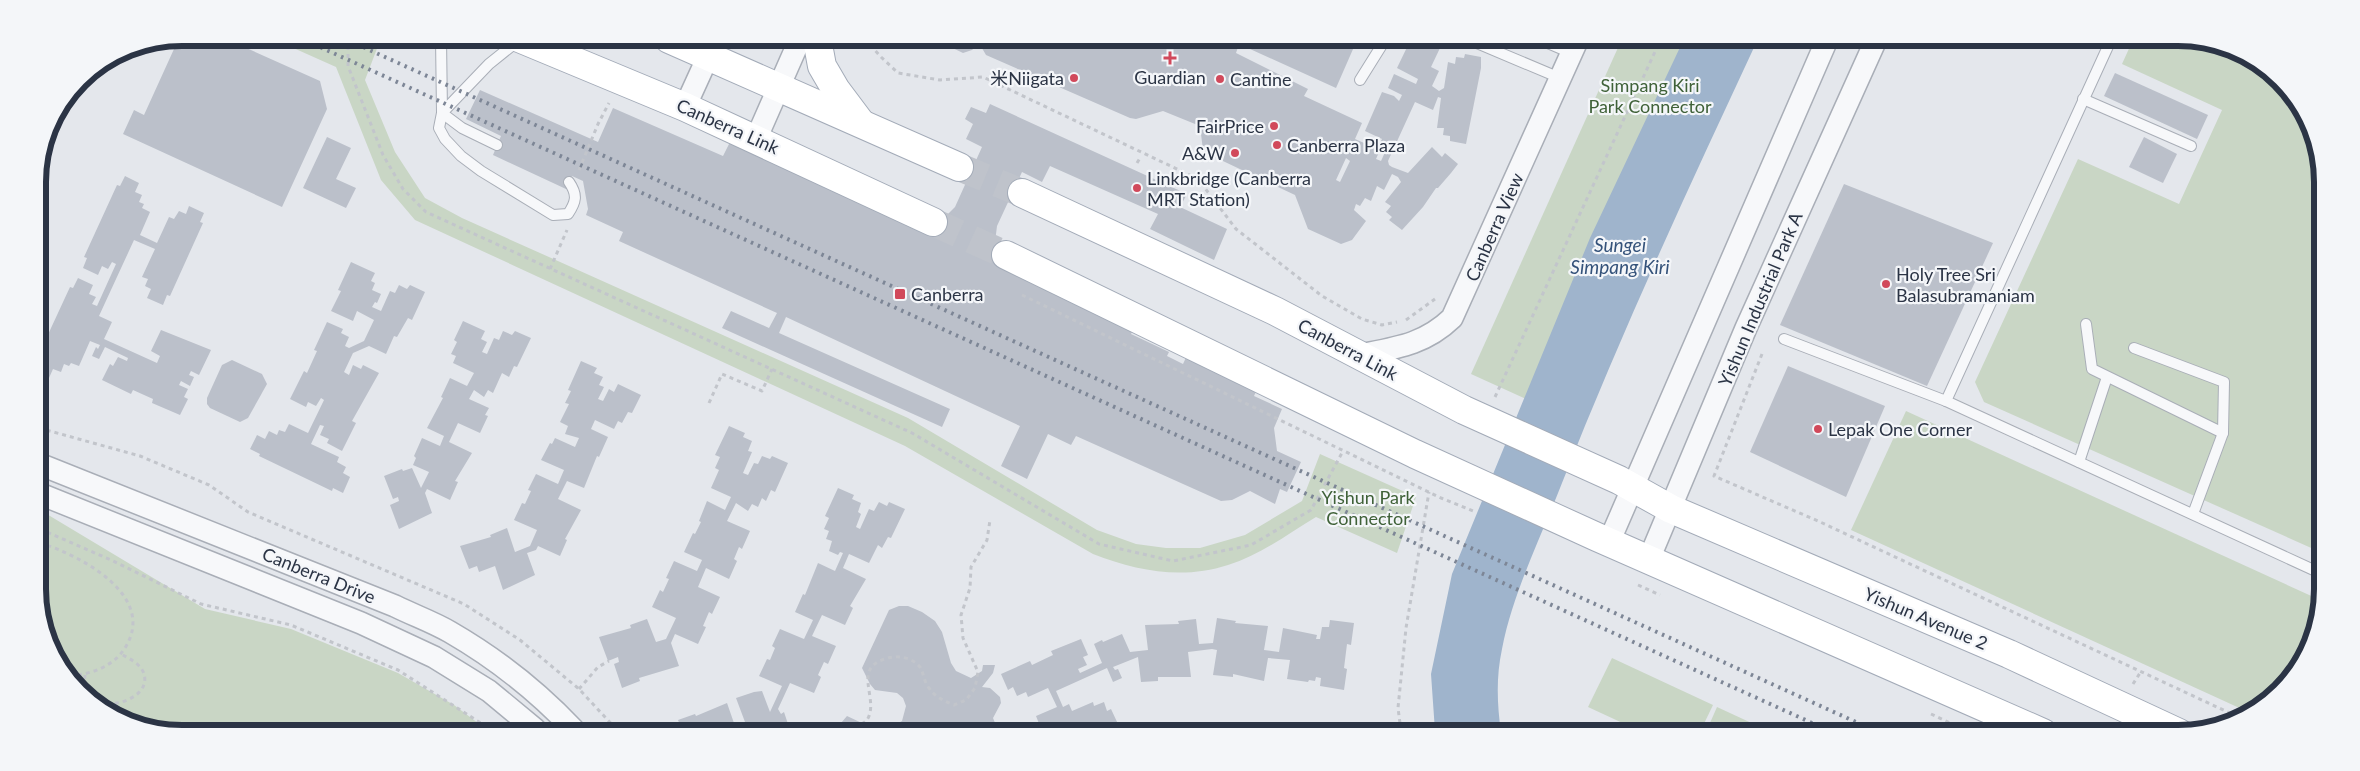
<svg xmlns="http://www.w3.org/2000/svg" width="2360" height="771" font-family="Lato,'Noto Sans SC',sans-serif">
	<rect width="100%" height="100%" fill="#e4e7ec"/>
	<g fill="#c9d6c5">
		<path d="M271 38H381L365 80 395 152 425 198 462 218 908 418 1097 530 1136 544 1166 548H1200L1245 535 1302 501 1320 454 1416 497 1397 553 1316 517C1288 534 1260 555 1228 565 1182 580 1137 571 1093 554L905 446 415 220 381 180 336 67Z"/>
		<path d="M1621 41H1729L1559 414 1471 374Z"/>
		<path d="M2132 42 2216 43 2286 86 2320 154 2318 551 1984 402 1975 382 2078 159 2179 204 2222 110 2122 64Z"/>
		<path d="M1906 411 2318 599 2317 627 2298 670 2266 703 2246 711 1851 530Z"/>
		<path d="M40 510 205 609 291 629 398 673 454 705 486 729 144 728 74 685 40 617Z"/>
		<path d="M1612 658 1713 705 1700 732H1642L1588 707Z"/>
		<path d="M1717 707 1771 732H1706Z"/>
	</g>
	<path fill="#9fb4cc" d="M1683 41H1757C1689 187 1621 333 1562 483 1541 537 1513 592 1502 649 1496 677 1497 704 1501 732L1435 731 1431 674 1452 574 1590 238Z"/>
	<g fill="#bbc0ca" fill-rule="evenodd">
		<path d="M179 38H224L320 81 327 109 282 207 123 134 134 110 144 115Z"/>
		<path d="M934 39 1357 40 1336 88 1239 44 1236 53 1308 89 1304 96 1362 123 1355 139 1380 150 1376 159 1381 161 1387 148 1379 145 1382 139 1365 131 1382 92 1394 96 1399 101 1402 95 1388 88 1394 74 1416 84 1418 79 1397 68 1410 41H1436L1434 45 1440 48 1431 67 1439 71 1432 86 1439 91 1444 88 1448 62 1455 64 1456 57 1464 58 1465 54 1481 57V68L1466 144 1450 141V136L1443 135 1444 128H1437L1441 98 1438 97 1433 110 1415 102 1388 161 1389 165 1392 167 1408 173 1432 147 1442 157 1445 153 1458 164 1451 173 1438 188H1436L1423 207 1402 230 1389 220 1392 217 1386 212 1391 206 1385 202 1401 182 1398 177 1392 174 1384 190 1377 186 1371 201 1365 198 1360 206 1356 204 1354 210 1366 221 1352 240 1341 244 1308 229 1295 195 1206 153 1203 150 1200 126 1163 111 1136 119 1130 118 986 55 979 43 972 50 963 53ZM1346 158 1350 161 1340 182 1336 180Z"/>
		<path d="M2115 73 2208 115 2197 139 2104 96Z"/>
		<path d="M480 90 598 142 613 108 723 156 730 142 928 234 955 207 982 147 966 139 973 124 965 119 971 107 986 113 990 104 1187 194 1180 207 1227 229 1214 260 1150 229 1158 214 1050 166 1042 182 1022 172 997 226 993 258 1134 328 1131 334 1169 352 1167 356 1183 364 1189 351 1260 383 1254 396 1282 409 1274 428 1277 451 1301 462 1287 492 1280 489 1275 504 1250 491 1232 500 1221 501 1076 436 1071 445 1048 434 1027 479 1001 466 1020 426 786 317 779 333 950 409 942 427 722 328 731 311 769 328 777 313 619 241 623 232 586 215 588 209 583 181 572 176 566 189 493 155 501 136 466 119Z"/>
		<path d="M327 137 351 148 336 179 356 188 346 208 303 188Z"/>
		<path d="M2144 137 2177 154 2163 183 2129 167Z"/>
		<path d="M125 176 139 183 135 192 142 195 139 202 144 204 142 208 150 212 140 235 157 243 169 217 174 219 179 211 186 214 189 206 204 213 200 222 203 223 170 296 167 295 163 305 147 298 151 289 145 286 148 279 142 277 155 249 134 240 99 316 112 322 104 339 157 363 160 356 151 351 161 330 211 350 199 375 191 371 189 375 194 377 190 386 181 381 179 385 188 389 184 397 188 399 180 415 152 403 153 399 133 390 131 394 102 380 110 364 113 366 118 357 127 361 128 358 105 347 99 359 92 356 96 347 98 349 100 345 90 341 79 366 71 363 69 366 64 364 61 372 53 369 49 378 39 373V354L70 287 73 288 78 278 93 285 89 294 96 297 92 304 97 306 116 264 112 262 108 269 102 266 98 275 83 268 87 258 84 257 117 185 120 186Z"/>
		<path d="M1844 184 1993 243 1927 386 1780 325Z"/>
		<path d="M351 262 375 273 371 281 375 283 372 290 381 294 377 303 375 302 372 307 381 311 390 291 395 293 399 285 407 289 410 285 425 292 412 320 408 318 397 337 394 336 386 354 369 346 353 353 344 372 349 375 353 365 361 369 363 365 379 373 352 421 356 423 342 451 327 443 329 439 320 435 324 426 320 425 311 444 339 457 337 462 346 467 343 473 350 477 343 493 333 488 332 491 259 456 260 454 250 449 257 435 265 439 269 431 277 435 279 430 285 432 289 424 308 433 324 400 321 398 316 406 308 402 306 407 290 399 304 371 307 373 317 351 314 350 327 322 343 329 341 333 349 337 345 346 349 348 364 341 374 320 357 311 353 321 331 311 341 291 338 290Z"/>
		<path d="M463 321 485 331 481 339 487 342 482 352 487 354 494 338 499 340 503 331 512 335 515 331 531 338 517 367 514 366 509 377 502 373 493 393 488 390 484 397 474 390 469 399 489 408 485 415 488 416 480 433 458 423 449 442 472 453 455 481 458 482 450 500 427 489 425 493 432 513 399 529 390 505 399 501 398 497 393 499 384 476 402 469 403 471 412 468 421 488 429 472 413 465 416 458 414 456 422 438 440 446 444 436 427 428 443 398 441 397 450 378 467 386 474 373 453 363 456 356 451 354 457 342 454 340Z"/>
		<path d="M232 360 262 374 267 384 248 418 240 422 210 408 207 404V398L222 365Z"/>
		<path d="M581 361 597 368 594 373 603 377 599 385 604 387 598 399 603 401 609 389 614 392 618 384 641 395 632 413 628 412 622 423 618 421 614 429 595 420 591 429 608 437 599 457 597 456 584 488 567 481 558 499 581 510 565 539 567 540 560 556 538 546 536 550 527 553 535 575 503 590 495 566 479 572 477 566 469 569 460 546 491 537 490 535 507 528 515 552 530 546 537 530 514 520 522 503 525 504 531 491 528 490 536 474 558 484 564 470 541 460 550 443 552 444 555 438 575 447 579 438 565 434 568 426 560 422 569 404 565 403 571 391 568 390Z"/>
		<path d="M1788 366 1885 406 1846 497 1750 452Z"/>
		<path d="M729 426 745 433 743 437 752 441 748 451 752 452 743 473 748 475 754 463 758 464 762 456 770 459 772 456 788 463 775 492 771 490 766 501 762 498 758 507 752 504 748 511 736 503 727 521 750 531 742 549 739 547 734 559 737 561 729 579 706 568 698 587 720 597 712 614 709 612 703 626 706 627 698 644 675 634 671 643 679 666 639 678 640 681 622 688 614 664 619 662 618 657 608 661 599 637 631 628 630 625 647 619 656 642 666 639 676 618 652 607 660 590 663 592 669 579 666 578 674 561 697 571 702 560 684 552 693 533 695 534 701 522 699 521 707 501 725 510 731 497 711 488 719 470 715 468 720 457 715 455Z"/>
		<path d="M838 488 854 495 852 499 861 503 858 512 861 514 856 527 860 529 869 509 874 511 879 502 887 506 889 502 905 509 891 538 888 537 882 548 878 545 869 563 849 554 843 568 866 579 850 606 853 608 845 625 822 615 812 636 836 646 828 664 824 662 818 675 821 677 814 693 790 683 778 709 781 714 784 712 790 730H682L678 720 695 714 696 716 727 703 735 726 745 722 736 698 754 692 762 691 770 712 782 686 759 676 767 659 770 660 775 648 772 646 780 629 804 639 813 620 795 612 803 594 805 595 818 563 835 571 843 553 840 552 838 555 829 551 832 541 826 539 829 531 824 529 829 518 825 516Z"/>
		<path d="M899 606H908L922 612 935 621 942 632 951 663 956 671 971 678 982 671 983 665H995L993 673 982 687 990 688 1000 697 1001 703 993 718 998 730H835L847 716 864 724 874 722 895 725 902 721 906 706 903 698 897 693 875 690 870 684 862 668 889 610Z"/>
		<path d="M1217 618 1236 621 1235 623 1268 626 1264 650 1279 652 1283 628 1317 635 1316 639H1320L1322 627H1329L1330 620 1354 623 1351 645 1347 644 1344 668 1347 669 1344 690 1320 686 1321 678 1316 677 1315 681 1309 680 1308 682 1287 679 1290 660 1268 658 1264 681 1233 674V677L1213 675 1217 650 1212 649 1188 652 1191 677H1158V681L1141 682 1138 657 1113 667 1115 670 1118 669 1122 678 1113 682 1107 668 1056 691 1063 707 1069 704 1072 711 1093 702 1094 706 1104 702 1107 711 1111 709 1118 724 1103 731H1042L1036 716 1057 707 1048 688 1028 697 1026 692 1017 696 1013 687 1008 690 1001 674 1030 661 1032 665 1053 655 1051 651 1081 639 1088 655 1083 657 1087 665 1078 669 1080 673 1102 663 1094 644 1102 640 1103 642 1122 634 1130 652 1148 650 1145 625 1179 624 1178 621 1196 619 1199 644 1213 643Z"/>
	</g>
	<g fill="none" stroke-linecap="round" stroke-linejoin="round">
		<g stroke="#bfc3cb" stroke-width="28" stroke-dasharray="28 14" stroke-linecap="butt">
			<path d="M959 167 1022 193"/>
			<path d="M933 222 1006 255"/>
		</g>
		<defs>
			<g id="lane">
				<path d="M441 38 442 113 439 128 445 139 461 156 481 171 553 215 568 214C576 202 578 195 569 182"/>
				<path d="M1472 41 1560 78"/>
				<path d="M1543 41 1571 53"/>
				<path d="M1360 80 1385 40"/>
				<path d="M2083 99 2191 146"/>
				<path d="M442 113 489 64 519 40"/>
				<path d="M442 113 462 128 497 145"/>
				<path d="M2086 324 2092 369 2223 433"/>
				<path d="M1784 339 1946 401 2318 572"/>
				<path d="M2134 348 2224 382 2223 433 2193 514"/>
				<path d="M1946 401 2110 42"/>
				<path d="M2079 462 2107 377"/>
			</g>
			<g id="street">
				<path d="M685 107 716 39"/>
				<path d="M756 139 800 39"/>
				<path d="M1359 355C1395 348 1424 345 1452 318L1577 41"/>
				<path d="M39 464 395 606C413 615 433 622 450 632 495 658 538 692 573 729"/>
				<path d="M40 494 361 623 434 657 489 691 535 729"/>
				<path d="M1609 542 1826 42"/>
				<path d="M1649 559 1746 328 1875 42"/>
			</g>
			<g id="primary">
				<path d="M519 38 685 107 933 222"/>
				<path d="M669 39 959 167"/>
				<path d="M817 39 822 66 836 90 860 122"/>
				<path d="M1022 193 1275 311 1464 410 1619 480 1671 509 2009 654 2179 733"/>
				<path d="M1006 255 1415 454 1597 537 2043 733"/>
			</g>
		</defs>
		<use href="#lane" stroke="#a9aeb7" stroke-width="12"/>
		<use href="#street" stroke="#a9aeb7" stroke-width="24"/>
		<use href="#primary" stroke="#a3abb8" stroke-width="30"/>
		<g stroke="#c2c5cb" stroke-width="3" stroke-dasharray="4 4" stroke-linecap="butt">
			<path d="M348 38V66L383 155 403 189 426 212 912 433 1099 544 1173 561 1251 545 1311 510 1343 451"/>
			<path d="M865 39 881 57 898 73 940 80 983 77 1198 179 1236 229 1322 296 1362 319 1382 325 1397 322"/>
			<path d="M1137 163 1140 158"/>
			<path d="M579 170 598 124 609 103"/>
			<path d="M550 269 567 230"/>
			<path d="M1022 295 1441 498 1473 511"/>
			<path d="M1406 320 1435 299"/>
			<path d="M1762 354 1714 476 1818 521 2234 715"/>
			<path d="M1495 397 1660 41"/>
			<path d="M709 403 722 374 762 391 772 369"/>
			<path d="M39 428 140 456 209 485 248 512 464 604 520 640 579 689 617 730"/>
			<path d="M40 529 111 560 201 604 291 625 398 670 490 729"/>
			<path d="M40 543C80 555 158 596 125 648 113 667 91 674 70 676"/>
			<path d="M1638 585 1660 595"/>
			<path d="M85 675 84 686C90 691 98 701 106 703 121 706 150 694 144 674 141 664 130 659 121 654"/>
			<path d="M2133 684 2140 673"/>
			<path d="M579 689 598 667 609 661"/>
			<path d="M1931 714 1971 733"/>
			<path d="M847 730C855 726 866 725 869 716 877 695 852 667 888 658 899 655 913 658 920 667 924 674 924 682 929 688 935 697 944 701 954 705L966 700 975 688 978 672 963 638 961 615 970 588 971 567 987 540 990 520"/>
			<path d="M1401 731 1398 708 1406 628 1429 492"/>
		</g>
		<use href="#lane" stroke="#f7f8fa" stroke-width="10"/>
		<use href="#street" stroke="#f7f8fa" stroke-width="21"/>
		<use href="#primary" stroke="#fff" stroke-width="28"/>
		<g stroke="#7d8696" stroke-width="4" stroke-dasharray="2.5 5" stroke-linecap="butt">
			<path d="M300 38 1832 732"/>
			<path d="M343 38 1878 732"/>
		</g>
	</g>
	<g fill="#d1495b" stroke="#f4f6f9" stroke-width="2">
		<path d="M1167.5 50.5h5v5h5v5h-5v5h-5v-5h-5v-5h5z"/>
		<circle cx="1074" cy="78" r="5"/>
		<circle cx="1220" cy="79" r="5"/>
		<circle cx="1274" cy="126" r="5"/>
		<circle cx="1277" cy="145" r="5"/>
		<circle cx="1235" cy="153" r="5"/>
		<circle cx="1137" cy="188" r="5"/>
		<circle cx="1886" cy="284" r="5"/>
		<rect x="894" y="288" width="12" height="12" rx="2.5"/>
		<circle cx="1818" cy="429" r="5"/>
	</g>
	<g text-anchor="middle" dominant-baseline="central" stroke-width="4.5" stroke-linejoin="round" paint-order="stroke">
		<g font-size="18" fill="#2b3445" stroke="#f4f6f9" text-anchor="start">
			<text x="1170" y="77" text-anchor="middle">Guardian</text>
			<text x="1064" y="78" text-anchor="end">米Niigata</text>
			<text x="1230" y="79">Cantine</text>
			<text x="1264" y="126" text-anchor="end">FairPrice</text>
			<text x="1287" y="145">Canberra Plaza</text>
			<text x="1225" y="153" text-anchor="end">A&amp;W</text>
			<text x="1147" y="178">Linkbridge (Canberra<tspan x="1147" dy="21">MRT Station)</tspan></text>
			<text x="1896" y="274">Holy Tree Sri<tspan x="1896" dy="21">Balasubramaniam</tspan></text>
			<text x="911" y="294">Canberra</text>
			<text x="1828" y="429">Lepak One Corner</text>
		</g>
		<g font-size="18" fill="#3f6138" stroke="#f4f6f9">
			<text x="1650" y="85">Simpang Kiri<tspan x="1650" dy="21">Park Connector</tspan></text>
			<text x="1368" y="497">Yishun Park<tspan x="1368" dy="21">Connector</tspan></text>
		</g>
		<g font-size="18" fill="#2b3445" stroke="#f4f6f9">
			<text transform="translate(728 126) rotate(24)">Canberra Link</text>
			<text transform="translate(1494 227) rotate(-66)">Canberra View</text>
			<text transform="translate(1760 299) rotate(-67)">Yishun Industrial Park A</text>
			<text transform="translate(1348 349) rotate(28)">Canberra Link</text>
			<text transform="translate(319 575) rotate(22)">Canberra Drive</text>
			<text transform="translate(1926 618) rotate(23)">Yishun Avenue 2</text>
		</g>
		<g font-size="19" font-style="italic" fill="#34527a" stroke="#f4f6f9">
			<text x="1620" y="244">Sungei<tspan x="1620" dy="22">Simpang Kiri</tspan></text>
		</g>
	</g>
	<path d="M0 0H2360V771H0ZM182 46H2178A136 136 0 0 1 2314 182V589A136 136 0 0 1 2178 725H182A136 136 0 0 1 46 589V182A136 136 0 0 1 182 46Z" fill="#f4f6f9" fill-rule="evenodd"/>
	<path fill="none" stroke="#2b3445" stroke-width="6" d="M182 46H2178A136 136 0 0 1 2314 182V589A136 136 0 0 1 2178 725H182A136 136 0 0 1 46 589V182A136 136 0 0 1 182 46Z"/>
</svg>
